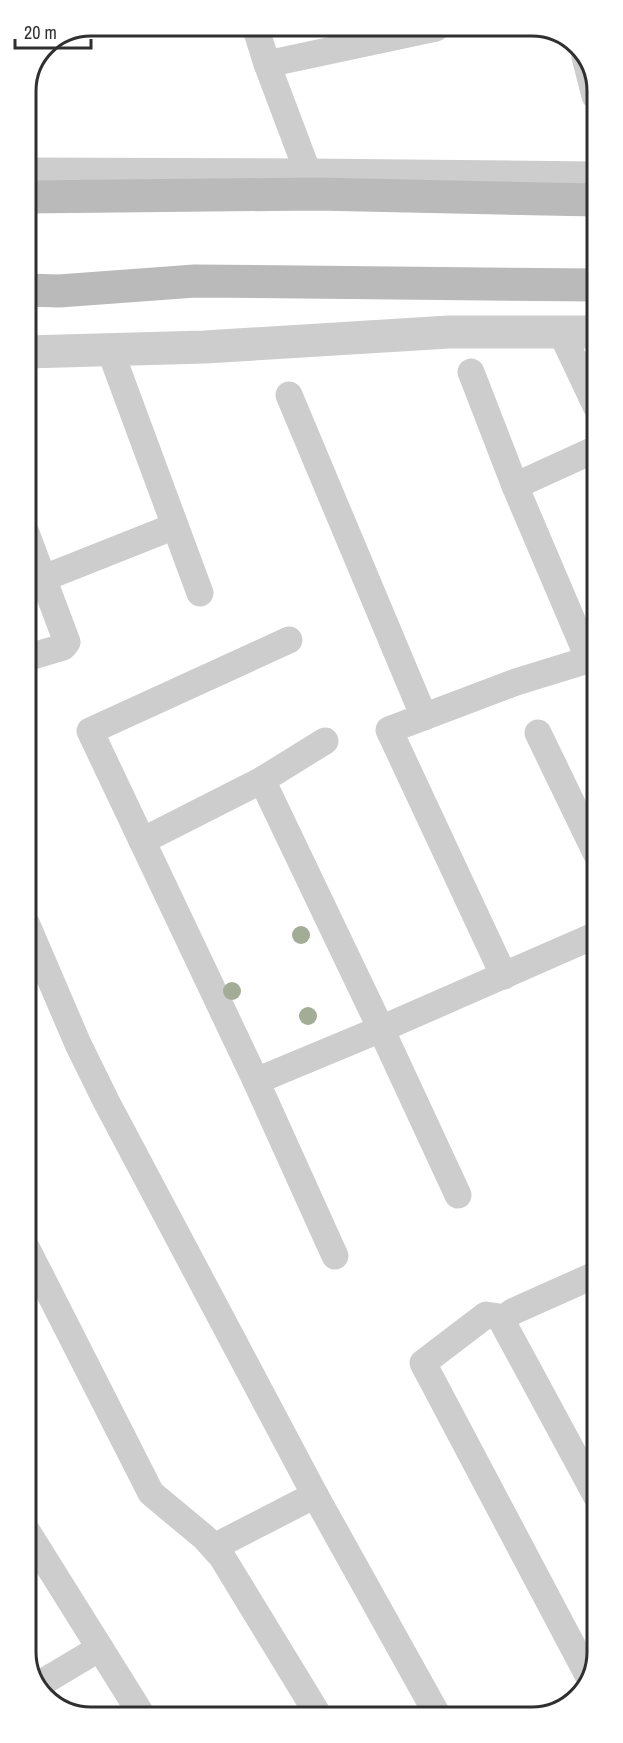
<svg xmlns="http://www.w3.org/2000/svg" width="623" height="1743" font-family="'Archivo Narrow',sans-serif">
	<rect width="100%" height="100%" fill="#fff"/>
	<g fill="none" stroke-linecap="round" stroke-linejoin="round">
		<g stroke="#cdcdcd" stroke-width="27">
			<path d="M255 26 267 64 316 194"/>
			<path d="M585 57 595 96"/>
			<path d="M267 64 436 28"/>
			<path d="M561 332 596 406"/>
			<path d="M110 350 200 593"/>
			<path d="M471 372 515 486 587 655 581 662 516 682 389 730 504 976"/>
			<path d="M289 395 424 717"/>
			<path d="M515 486 596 449"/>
			<path d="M26 533 67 642 63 647 26 658"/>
			<path d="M44 578 175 526"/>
			<path d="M289 640 90 731 256 1081 335 1256"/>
			<path d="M538 733 596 853"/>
			<path d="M262 780 381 1029 458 1195"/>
			<path d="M142 841 262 780 325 741"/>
			<path d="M27 925 78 1044 106 1101 315 1495 438 1716"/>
			<path d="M256 1081 381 1029 596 935"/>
			<path d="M27 1249 151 1493 205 1538 222 1557 319 1716"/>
			<path d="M597 1274 512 1312 506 1318 504 1325 597 1497"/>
			<path d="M506 1318 486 1315 423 1363 589 1677"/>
			<path d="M28 1533 143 1717"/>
			<path d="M214 1547 315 1495"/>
			<path d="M38 1685 100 1648"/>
		</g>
		<g stroke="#cdcdcd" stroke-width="33">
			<path d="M26 174 308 175 595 178"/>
			<path d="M26 352 205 347 449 332H596"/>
		</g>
		<g stroke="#bababa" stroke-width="33">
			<path d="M26 197 316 194 595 200"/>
			<path d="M26 290 59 291 195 281 595 285"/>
		</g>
	</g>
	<g fill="#a3ac96">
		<circle cx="301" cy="935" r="9"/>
		<circle cx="232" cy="991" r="9"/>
		<circle cx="308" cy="1016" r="9"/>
	</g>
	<path d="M0 0H623V1743H0ZM91 36H532A55 55 0 0 1 587 91V1652A55 55 0 0 1 532 1707H91A55 55 0 0 1 36 1652V91A55 55 0 0 1 91 36Z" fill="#fff" fill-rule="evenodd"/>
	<path fill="none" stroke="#303030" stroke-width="3" d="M91 36H532A55 55 0 0 1 587 91V1652A55 55 0 0 1 532 1707H91A55 55 0 0 1 36 1652V91A55 55 0 0 1 91 36Z"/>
	<path d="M15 39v9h76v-9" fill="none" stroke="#303030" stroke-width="3"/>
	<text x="24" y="39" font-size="18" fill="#303030" stroke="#ffffff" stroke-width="4.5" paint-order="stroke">20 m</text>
</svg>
